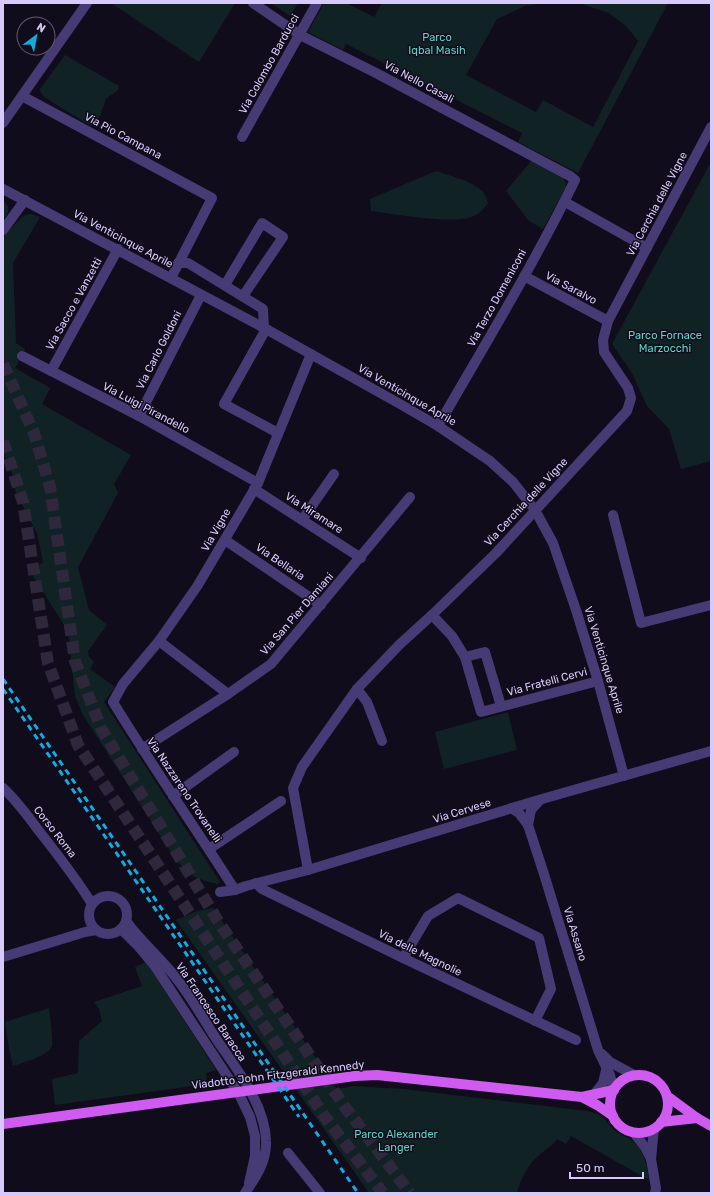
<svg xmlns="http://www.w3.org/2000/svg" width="714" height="1196" font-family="Rubik,sans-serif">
	<rect width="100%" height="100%" fill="#110c1b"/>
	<g fill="#102224">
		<path d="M111 3H235L199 62Z"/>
		<path d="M271 3H298L290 16Z"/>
		<path d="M324 3H346L374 17 382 3H543L525 6 497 19 466 75 536 112 543 100 593 127 638 41 626 26 609 13 579 3H668L578 173 518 142 522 133 346 44 343 50 308 32Z"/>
		<path d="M65 55 119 86 118 90 106 99 100 116 91 126 44 97 41 93 40 89Z"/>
		<path d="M532 160 562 177 566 182V187L543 229 529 221 506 191Z"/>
		<path d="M711 162V461L681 469 669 429 647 406 632 373 612 344Z"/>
		<path d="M436 171C450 176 470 180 481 190 485 193 487 199 488 204 484 208 479 214 474 216 455 225 393 214 371 211L370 199Z"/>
		<path d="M3 201 8 206C9 212 7 216 3 219Z"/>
		<path d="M31 214 40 217 13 263 16 343 25 349 15 368 50 388 42 404 131 455 114 484 118 493 78 567 89 610 107 625 88 651 89 657 94 662 90 669 115 687 104 702 220 882 218 884C195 879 189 876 174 857L92 729 83 715 75 696 68 631 31 573 43 562 37 533 33 526 15 490 13 475 3 452V237L22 217 26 215Z"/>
		<path d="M508 712 517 750 444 769 435 732Z"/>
		<path d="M213 908 337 1089 353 1086 403 1089 587 1111C605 1115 602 1118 614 1130 620 1135 627 1137 633 1141 643 1147 648 1169 649 1180L571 1136 566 1144 557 1139C552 1147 544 1150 538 1156 528 1165 520 1180 517 1193H369L176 920 197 911Z"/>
		<path d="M146 962 216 1070 206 1073 207 1084 55 1105 52 1079 78 1073 79 1041 102 1021 99 1009 94 1002 142 986 135 967Z"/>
		<path d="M49 1008C50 1015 53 1041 52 1046 49 1056 21 1063 13 1066L9 1049 5 1022Z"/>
	</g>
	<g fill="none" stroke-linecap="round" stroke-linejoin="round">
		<g stroke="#2f283d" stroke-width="12" stroke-dasharray="12 6" stroke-linecap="butt">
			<path d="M3 364 34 433 50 487 75 661 101 728 218 921 345 1107 410 1193"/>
			<path d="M3 441 23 502 48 663 78 745 325 1117 383 1193"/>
		</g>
		<g stroke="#473b76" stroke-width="10">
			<path d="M253 3 300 35 376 73 570 176 575 180C534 264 484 346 438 426"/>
			<path d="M22 96 212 198 171 278"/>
			<path d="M3 123 87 3"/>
			<path d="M242 137 317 3"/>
			<path d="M3 189 266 329 400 404 438 426 490 461 513 482 535 510 553 543 576 610 598 681 624 776"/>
			<path d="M565 202 647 248"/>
			<path d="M3 230 25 200"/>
			<path d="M178 263H188L263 309 264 328"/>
			<path d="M524 276 608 321"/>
			<path d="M225 285 262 223 283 237 243 296"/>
			<path d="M266 329 224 404 278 433"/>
			<path d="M22 356 139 416 258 483"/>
			<path d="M51 371 118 249"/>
			<path d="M139 416 201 295"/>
			<path d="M254 489 361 558"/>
			<path d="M613 515 641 623 711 605"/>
			<path d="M302 520 334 474"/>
			<path d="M225 540 321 605"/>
			<path d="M432 615 452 636 465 657 481 712 598 681"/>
			<path d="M159 641 228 694"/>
			<path d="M465 657 485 652 501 706"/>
			<path d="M357 689 367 702 382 741"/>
			<path d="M142 749 228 694 271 664 410 497"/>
			<path d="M3 788C17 801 28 816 39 831 58 855 76 878 92 904"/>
			<path d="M173 796 234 752"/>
			<path d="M540 800 531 810 528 825 543 871 598 1050 610 1075 614 1090"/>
			<path d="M511 808 519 813 528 825"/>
			<path d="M209 849 281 801"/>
			<path d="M308 870 293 788 302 767 357 689 399 645 432 615 496 553 627 411 631 398 628 388 604 352 603 340 608 321 711 127"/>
			<path d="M256 883 262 889 403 958 576 1040"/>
			<path d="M235 890C195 827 152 766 113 702L123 684 159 641 198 585 258 483 311 354"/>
			<path d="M220 892 235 890 246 886 308 870 542 799 711 751"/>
			<circle cx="108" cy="915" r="19"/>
			<path d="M126 921C141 942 161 958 176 978 190 995 201 1015 213 1034 233 1065 265 1102 266 1141 267 1161 256 1177 245 1193"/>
			<path d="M121 929 139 947 154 965 239 1094 250 1117 255 1136V1156L249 1183"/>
			<path d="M3 957 85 932 96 930"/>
			<path d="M403 958 428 916 458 898 539 938 551 989 535 1021"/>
			<path d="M602 1054 610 1062 634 1075"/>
			<path d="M593 1096 603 1083 607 1066"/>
			<path d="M654 1129 651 1159 656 1188 655 1193"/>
			<path d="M634 1133 645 1147 651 1159"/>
			<path d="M288 1153 320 1193"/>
		</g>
		<g stroke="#d05bf1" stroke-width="10">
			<circle cx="639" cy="1104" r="29"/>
			<path d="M667 1096 697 1118 711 1126"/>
			<path d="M582 1097 597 1105 613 1116"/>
			<path d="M661 1122 697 1118"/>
			<path d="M3 1124 355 1076 377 1075 582 1097 614 1090"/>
		</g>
		<g stroke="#13aade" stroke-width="3" stroke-dasharray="6 5" stroke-linecap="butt">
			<path d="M3 679 358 1193"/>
			<path d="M3 689 299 1117"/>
		</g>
	</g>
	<g text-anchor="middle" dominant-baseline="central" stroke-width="3" stroke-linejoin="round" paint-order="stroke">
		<g font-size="11" fill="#5ed3c8" stroke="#110c1b">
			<text x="437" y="37">Parco<tspan x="437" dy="13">Iqbal Masih</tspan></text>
			<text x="665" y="335">Parco Fornace<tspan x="665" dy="13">Marzocchi</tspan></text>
			<text x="396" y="1134">Parco Alexander<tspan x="396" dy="13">Langer</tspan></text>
		</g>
		<g font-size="11" fill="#d7cafb" stroke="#110c1b">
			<text transform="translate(269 64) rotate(-61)">Via Colombo Barducci</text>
			<text transform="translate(419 82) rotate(28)">Via Nello Casali</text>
			<text transform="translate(123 136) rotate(28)">Via Pio Campana</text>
			<text transform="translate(657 204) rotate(-62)">Via Cerchia delle Vigne</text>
			<text transform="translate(123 239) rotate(28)">Via Venticinque Aprile</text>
			<text transform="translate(571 288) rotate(28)">Via Saralvo</text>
			<text transform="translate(497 298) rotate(-61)">Via Terzo Domeniconi</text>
			<text transform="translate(74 304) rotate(-61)">Via Sacco e Vanzetti</text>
			<text transform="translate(159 350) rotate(-63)">Via Carlo Goldoni</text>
			<text transform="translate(407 395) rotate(30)">Via Venticinque Aprile</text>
			<text transform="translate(146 408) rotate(28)">Via Luigi Pirandello</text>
			<text transform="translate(526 502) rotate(-47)">Via Cerchia delle Vigne</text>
			<text transform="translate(314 513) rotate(33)">Via Miramare</text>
			<text transform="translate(216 530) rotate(-60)">Via Vigne</text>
			<text transform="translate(280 562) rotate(34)">Via Bellaria</text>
			<text transform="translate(297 614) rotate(-49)">Via San Pier Damiani</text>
			<text transform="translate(604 660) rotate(73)">Via Venticinque Aprile</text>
			<text transform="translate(547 682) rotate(-15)">Via Fratelli Cervi</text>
			<text transform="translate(184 790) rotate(56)">Via Nazzareno Trovanelli</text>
			<text transform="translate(462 811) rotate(-17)">Via Cervese</text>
			<text transform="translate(55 832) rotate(52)">Corso Roma</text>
			<text transform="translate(575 934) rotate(73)">Via Assano</text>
			<text transform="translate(420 953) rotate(26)">Via delle Magnolie</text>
			<text transform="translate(211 1012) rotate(56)">Via Francesco Baracca</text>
			<text transform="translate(278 1075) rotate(-7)">Viadotto John Fitzgerald Kennedy</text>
		</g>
	</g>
	<rect width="714" height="1196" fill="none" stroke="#d7cafb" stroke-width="8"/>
	<g transform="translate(36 36) rotate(32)"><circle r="19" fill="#110c1b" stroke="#605875"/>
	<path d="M0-3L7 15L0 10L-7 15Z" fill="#13aade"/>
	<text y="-6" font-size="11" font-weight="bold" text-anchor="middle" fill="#d7cafb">N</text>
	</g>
	<path d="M570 1172v6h73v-6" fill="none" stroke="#d7cafb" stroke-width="2"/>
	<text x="576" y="1172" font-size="12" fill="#d7cafb" stroke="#110c1b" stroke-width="3" paint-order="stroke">50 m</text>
</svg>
